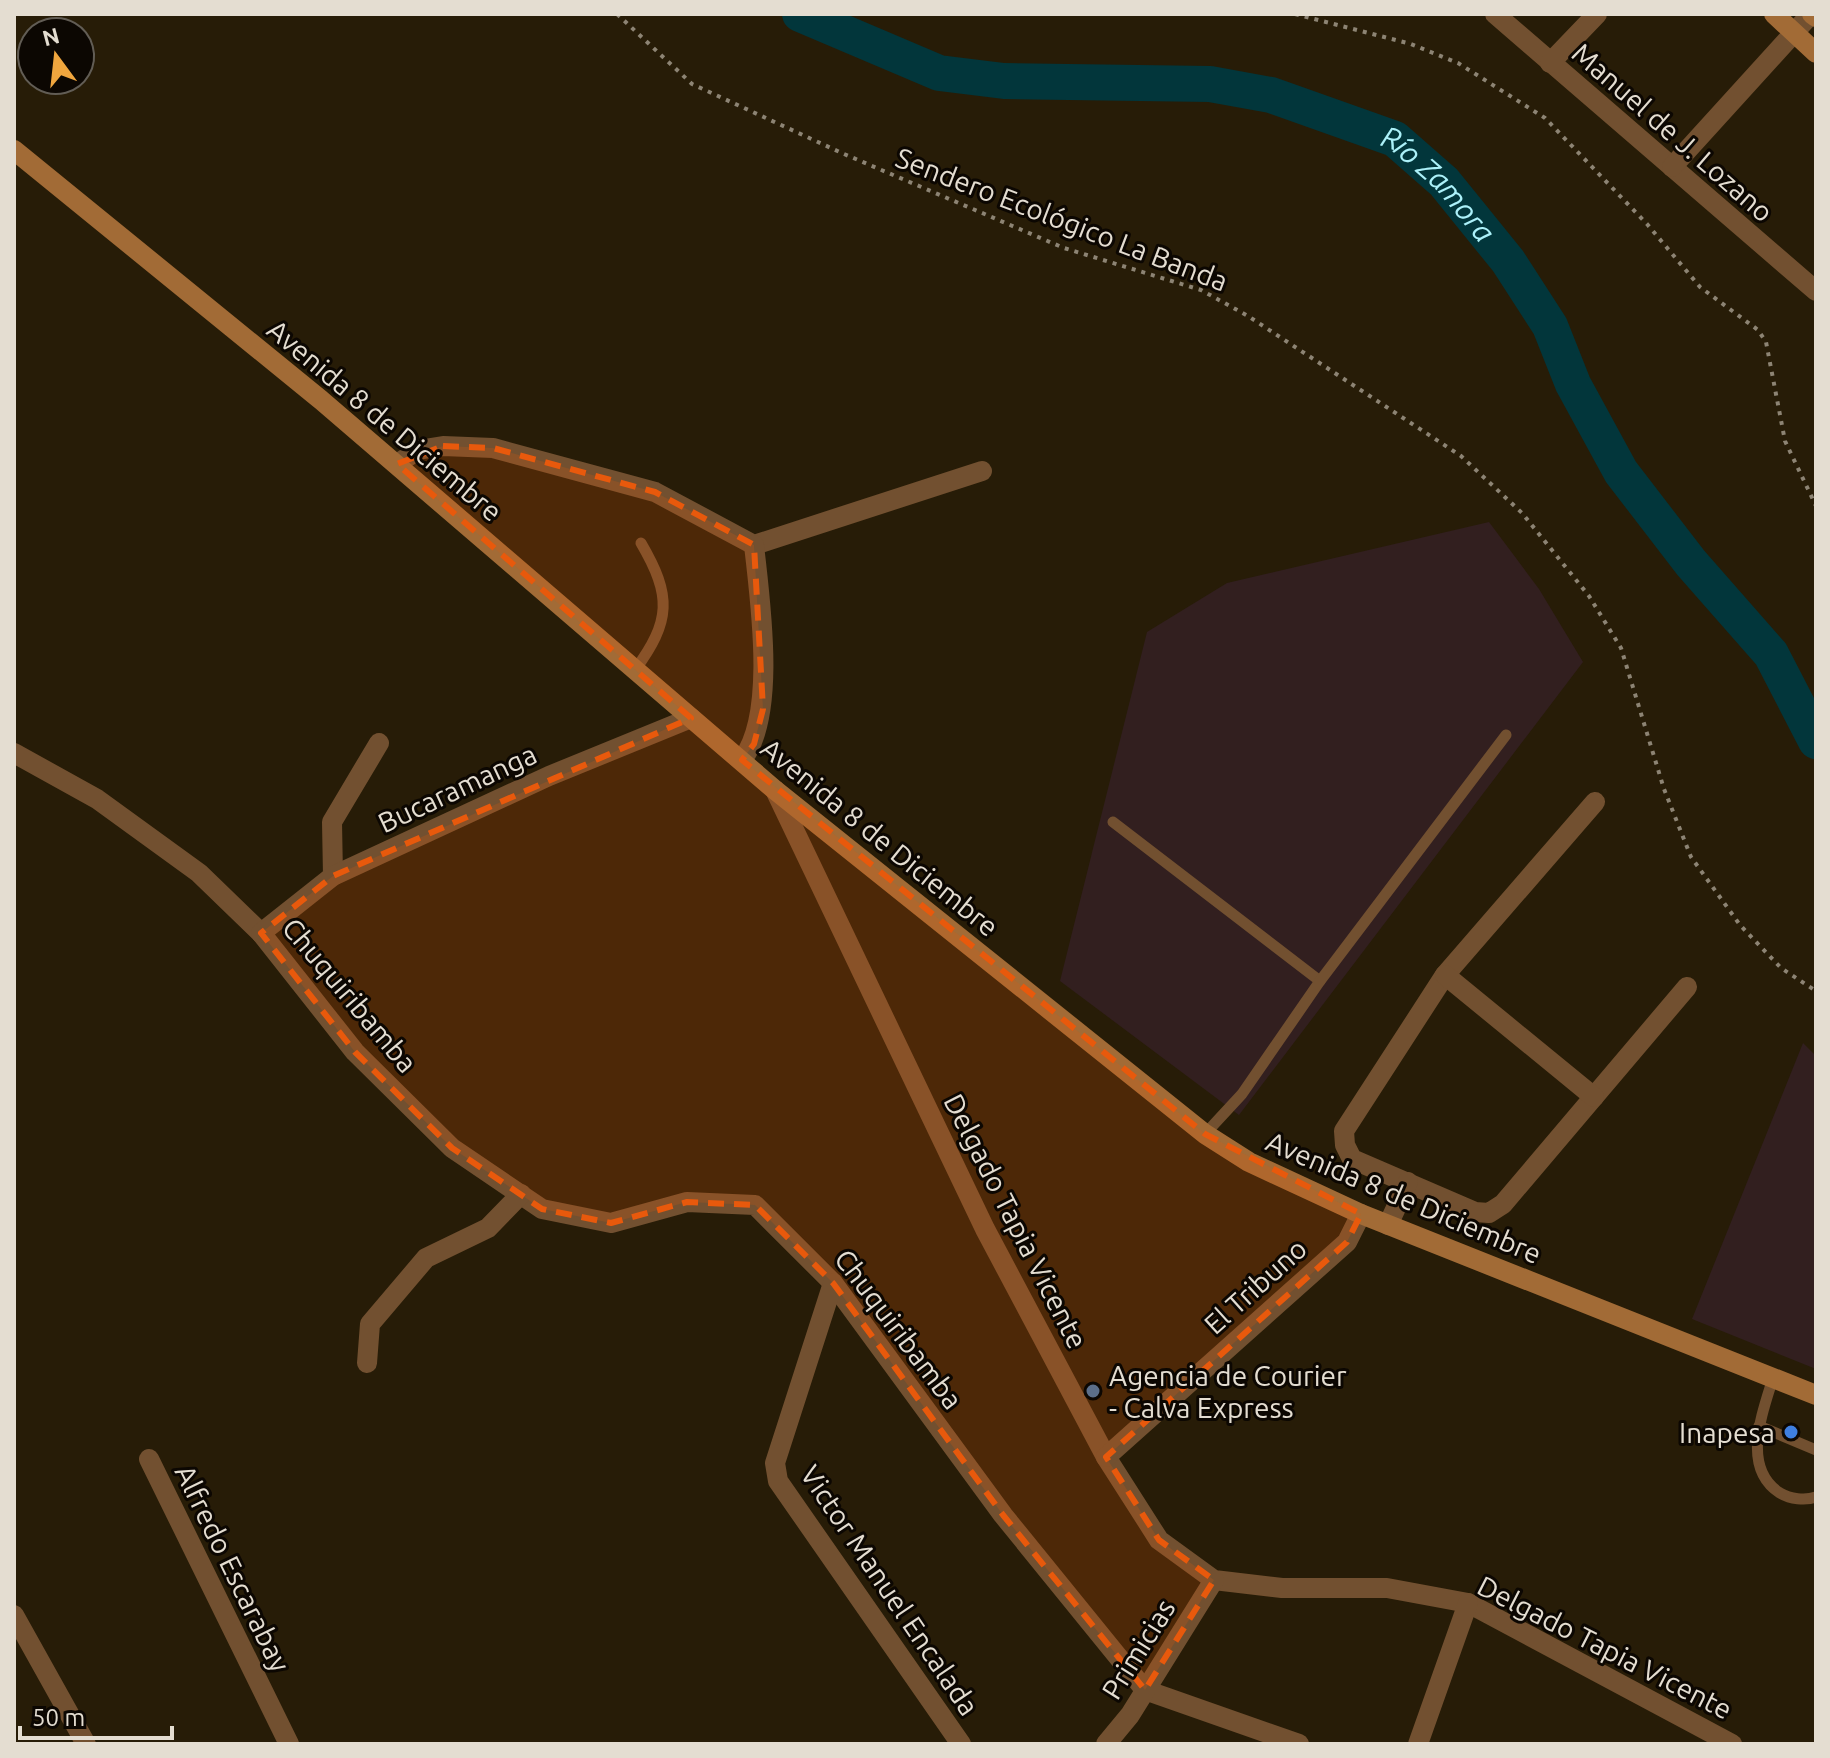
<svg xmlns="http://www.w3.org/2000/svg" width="1830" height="1758" font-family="Ubuntu,sans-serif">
	<rect width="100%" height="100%" fill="#271c07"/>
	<g fill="#321f1f">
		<path d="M1489 522 1539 589 1583 662 1239 1115 1060 981 1147 632 1227 583Z"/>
		<path d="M1803 1043 1816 1056V1369L1692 1319Z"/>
	</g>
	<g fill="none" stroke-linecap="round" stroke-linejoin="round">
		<path stroke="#02363b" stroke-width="36" id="s1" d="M800 14 939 73 1004 81 1210 84 1271 95 1395 139 1444 182 1508 261 1550 326 1573 384 1621 472 1691 563 1771 654 1816 741"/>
		<g stroke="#8d8474" stroke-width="4" stroke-dasharray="4 6" stroke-linecap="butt">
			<path d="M617 14 692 84 844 154 1064 248 1201 290 1248 316 1461 456 1522 513 1589 596 1621 648 1664 789 1691 857 1740 925 1781 968 1816 991"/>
			<path d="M1295 14 1411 44 1458 63 1545 118 1647 224 1700 287 1758 330 1766 342 1785 441 1816 506"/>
		</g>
		<g stroke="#725030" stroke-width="11">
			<path d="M635 670C671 621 672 596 641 543"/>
			<path d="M1113 822 1320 981"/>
			<path d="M1205 1134 1242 1094 1320 981 1506 735"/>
			<path d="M1773 1378C1762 1414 1741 1468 1780 1493 1790 1499 1805 1501 1816 1497"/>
			<path d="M1759 1426 1816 1450"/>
		</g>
		<g stroke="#725030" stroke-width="20">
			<path d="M1495 14 1816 291"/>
			<path d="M1550 63 1597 14"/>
			<path d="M1672 167 1811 14"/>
			<path d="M397 464 418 450 443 446 493 448 655 492 754 545 982 471"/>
			<path d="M14 753 97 799 199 873 261 933 355 1052 452 1148 542 1209 611 1223 687 1202 755 1205 833 1283 1003 1515 1145 1690"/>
			<path d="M742 760C777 715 760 601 754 545"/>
			<path d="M775 790 985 1229 1106 1457 1159 1540 1214 1580 1282 1588H1387L1468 1603 1732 1744"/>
			<path d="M1595 802 1445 975 1344 1131 1345 1145 1352 1159 1475 1212 1489 1213 1503 1204 1687 987"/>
			<path d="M333 876 332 822 379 743"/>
			<path d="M261 933 333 876 549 776 691 718"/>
			<path d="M1445 975 1594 1097"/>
			<path d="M1388 1225 1408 1182"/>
			<path d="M833 1283 775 1463 778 1481 961 1744"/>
			<path d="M367 1363 370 1324 426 1258 488 1228 521 1194"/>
			<path d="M1106 1457 1347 1242 1361 1214"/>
			<path d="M149 1459 289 1744"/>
			<path d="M14 1615 86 1744"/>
			<path d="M1145 1690 1299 1744"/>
			<path d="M1106 1744 1130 1715 1214 1580"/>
			<path d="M1418 1744 1468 1603"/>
		</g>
		<g stroke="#a26b36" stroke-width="20">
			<path d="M1774 14 1816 53"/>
			<path d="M1812 14 1816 17"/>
			<path d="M14 150 321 400 775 790 1205 1134 1249 1162 1361 1214 1816 1395"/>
		</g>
	</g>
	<path fill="#e8590c" fill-opacity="0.2" stroke="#e8590c" stroke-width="6" stroke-dasharray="16 10" stroke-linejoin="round" d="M443 446 493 448 655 492 754 545 763 709 754 744 742 760 1205 1134 1361 1214 1347 1242 1106 1457 1159 1540 1214 1580 1145 1690 1003 1515 833 1283 755 1205 687 1202 611 1223 542 1209 452 1148 355 1052 261 933 333 876 691 718 397 464Z"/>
	<circle fill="#5c6f8a" stroke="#0c0702" stroke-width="3" cx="1093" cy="1391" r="8"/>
	<circle fill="#3f7fe0" stroke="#0c0702" stroke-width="3" cx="1791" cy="1432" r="8"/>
	<g text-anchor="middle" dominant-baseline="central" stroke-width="6" stroke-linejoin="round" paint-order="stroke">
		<g font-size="28" fill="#e4ddd1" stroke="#0c0702">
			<text transform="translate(1673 132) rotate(41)">Manuel de J. Lozano</text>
			<text transform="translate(1062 219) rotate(21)">Sendero Ecológico La Banda</text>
			<text transform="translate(385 420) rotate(40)">Avenida 8 de Diciembre</text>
			<text transform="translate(457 788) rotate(-25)">Bucaramanga</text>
			<text transform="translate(880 837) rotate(39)">Avenida 8 de Diciembre</text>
			<text transform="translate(350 995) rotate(50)">Chuquiribamba</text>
			<text transform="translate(1404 1197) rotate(23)">Avenida 8 de Diciembre</text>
			<text transform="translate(1016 1221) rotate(63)">Delgado Tapia Vicente</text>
			<text transform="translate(1255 1286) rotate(-42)">El Tribuno</text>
			<text transform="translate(899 1329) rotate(53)">Chuquiribamba</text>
			<text transform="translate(233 1568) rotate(64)">Alfredo Escarabay</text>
			<text transform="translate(890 1590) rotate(56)">Victor Manuel Encalada</text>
			<text transform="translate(1605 1647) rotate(27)">Delgado Tapia Vicente</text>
			<text transform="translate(1138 1649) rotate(-58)">Primicias</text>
		</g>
		<g font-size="28" fill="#e4ddd1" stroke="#0c0702" text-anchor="start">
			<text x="1109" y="1375">Agencia de Courier<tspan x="1109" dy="32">- Calva Express</tspan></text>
			<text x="1775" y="1432" text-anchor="end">Inapesa</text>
		</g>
		<g font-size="30" font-style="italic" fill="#acf1f9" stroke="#0c0702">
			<text stroke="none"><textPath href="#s1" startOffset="678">Río Zamora</textPath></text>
		</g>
	</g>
	<rect width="1830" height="1758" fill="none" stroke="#e4ddd1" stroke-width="32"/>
	<g transform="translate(56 56) rotate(345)"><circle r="38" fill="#0c0702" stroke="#625d55" stroke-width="2"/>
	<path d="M0-6L14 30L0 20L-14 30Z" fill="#f0a63e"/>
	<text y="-12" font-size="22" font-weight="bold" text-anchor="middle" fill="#e4ddd1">N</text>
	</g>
	<path d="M20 1726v12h152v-12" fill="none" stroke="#e4ddd1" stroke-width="4"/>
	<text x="32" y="1726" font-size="24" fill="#e4ddd1" stroke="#0c0702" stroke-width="6" paint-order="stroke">50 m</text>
</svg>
